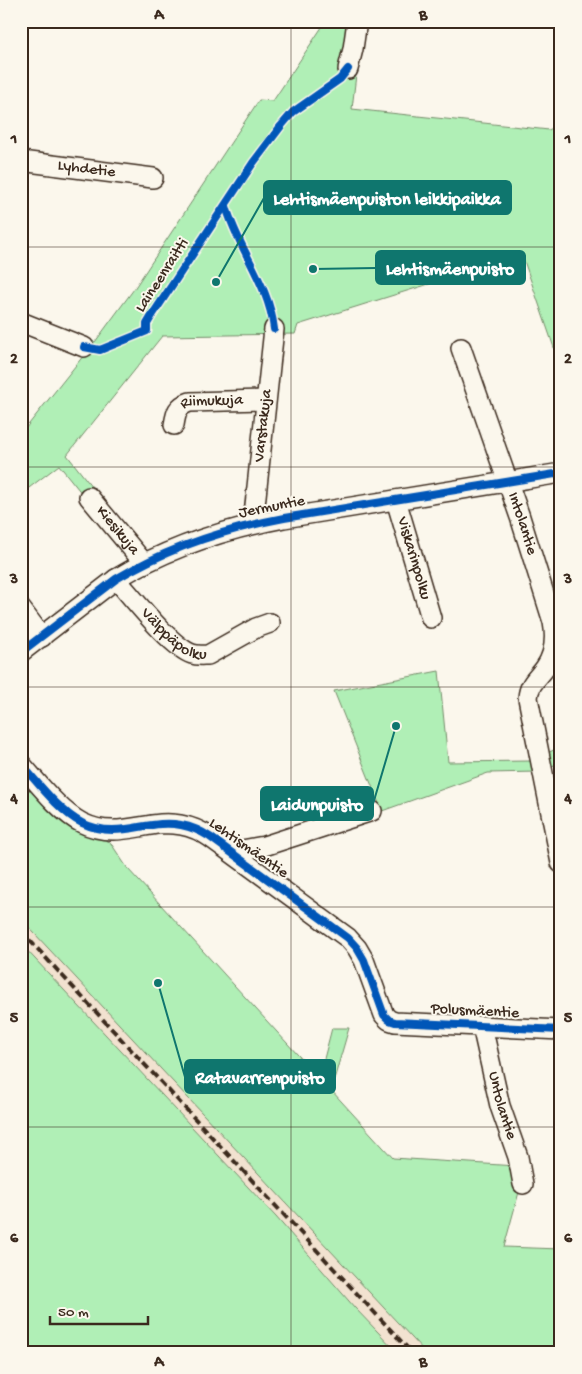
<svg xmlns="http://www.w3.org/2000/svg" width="582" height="1374" font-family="'Gochi Hand',sans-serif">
	<rect width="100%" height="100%" fill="#fbf7ec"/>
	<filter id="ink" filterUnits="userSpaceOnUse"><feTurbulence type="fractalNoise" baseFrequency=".02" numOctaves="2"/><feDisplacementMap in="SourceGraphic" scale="10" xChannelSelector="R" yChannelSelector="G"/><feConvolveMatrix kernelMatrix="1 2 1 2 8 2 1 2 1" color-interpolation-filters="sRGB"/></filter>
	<g filter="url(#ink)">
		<path fill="#f2e2d0" d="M21 919 235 1147 426 1353H398L355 1308 276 1217 21 944Z"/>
		<g fill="#b0efb6" stroke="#768c6a">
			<path d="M326 21H347L350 23 357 66 352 109 549 130 561 122V368L522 255 298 325 295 334 162 336 67 455 92 487 83 495 59 465 21 494V434L84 355 67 331 95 342 134 289 259 100 273 101Z"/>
			<path d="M439 671 448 762 530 761 537 772 488 773 382 811 334 691Z"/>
			<path d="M561 746V761L549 768 546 754Z"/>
			<path d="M21 776 78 828 110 842 128 869 319 1078 332 1028H349L331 1090 393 1158 516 1166 519 1192 504 1247 561 1249V1353H426L21 919Z"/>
			<path d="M21 944 276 1217 355 1308 398 1353H21Z"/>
		</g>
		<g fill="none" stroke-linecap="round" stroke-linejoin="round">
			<defs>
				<g id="minor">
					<path d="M348 69 353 49 357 21"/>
					<path id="s1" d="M21 161 153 178"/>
					<path d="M21 322 84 347"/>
					<path id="s2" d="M461 348 520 517 553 622C556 638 555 654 545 668 538 678 529 683 528 698L561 863"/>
					<path id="s3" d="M174 425C176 413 177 406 190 402L266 400"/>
					<path id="s4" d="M89 497 144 563"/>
					<path id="s5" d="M396 500 431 618"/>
					<path id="s6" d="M253 524 274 329"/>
					<path id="s7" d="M116 579C133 598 171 647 192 654 198 656 203 655 208 655L256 628 270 623"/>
					<path d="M21 609 42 637"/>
					<path d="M21 652 116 579C167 548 226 529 284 518L561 473"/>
					<path d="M21 764C38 783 60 812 82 823 119 841 148 818 181 825 192 827 201 831 210 837L348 938 357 948 364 960 384 1015 389 1020 395 1022 561 1030"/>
					<path d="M231 852 264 846 372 811"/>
					<path id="s8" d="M482 1026 500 1106 518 1157 523 1184"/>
				</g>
			</defs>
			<use href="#minor" stroke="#3b2a1e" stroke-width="22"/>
			<use href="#minor" stroke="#fbf7ec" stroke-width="19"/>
			<path stroke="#3b2a1e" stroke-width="4" stroke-dasharray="8 4" stroke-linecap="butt" d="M21 931 412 1353"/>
			<defs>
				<g id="cycleway">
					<path d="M226 206C238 249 269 284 274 329"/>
					<path d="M84 347 100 350 147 331V324L153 314 253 163 281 126 293 112 340 79 348 69"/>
					<path d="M21 652 116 579C167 548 226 529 284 518L561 473"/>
					<path d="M21 764C38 783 60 812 82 823 119 841 148 818 181 825 192 827 201 831 210 837L348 938 357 948 364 960 384 1015 389 1020 395 1022 561 1030"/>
				</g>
			</defs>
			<use href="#cycleway" stroke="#fbf7ec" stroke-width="11"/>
			<use href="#cycleway" stroke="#0057b8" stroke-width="8"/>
		</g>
	</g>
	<path fill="none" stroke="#3b2a1e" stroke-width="1" stroke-opacity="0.55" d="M291 21V1353M21 247H561M21 467H561M21 687H561M21 907H561M21 1127H561"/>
	<g text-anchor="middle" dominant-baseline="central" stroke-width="4" stroke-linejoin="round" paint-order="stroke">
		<g font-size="16" fill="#3b2a1e" stroke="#fbf7ec">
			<text stroke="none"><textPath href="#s1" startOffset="66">Lyhdetie</textPath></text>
			<text transform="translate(163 276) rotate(-57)">Laineenraitti</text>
			<text stroke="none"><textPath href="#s3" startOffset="52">Riimukuja</textPath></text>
			<text stroke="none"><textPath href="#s6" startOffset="99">Varstakuja</textPath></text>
			<text transform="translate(272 508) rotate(-11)">Jermuntie</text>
			<text stroke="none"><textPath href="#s2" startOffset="186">Intolantie</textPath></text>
			<text stroke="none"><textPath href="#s4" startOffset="44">Kiesikuja</textPath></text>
			<text stroke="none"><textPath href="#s5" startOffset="61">Viskarinpolku</textPath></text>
			<text stroke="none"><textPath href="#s7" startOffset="82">Välppäpolku</textPath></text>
			<text transform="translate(248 849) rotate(35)">Lehtismäentie</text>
			<text transform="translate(475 1012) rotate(3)">Polusmäentie</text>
			<text stroke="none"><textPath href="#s8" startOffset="82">Untolantie</textPath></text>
		</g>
	</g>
	<path fill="none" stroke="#0f766e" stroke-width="2" d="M216 282L264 198M313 269L376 268M396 726L373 804M158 983L185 1077"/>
	<g fill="#0f766e" stroke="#fbf7ec" stroke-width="2">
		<circle cx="216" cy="282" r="5"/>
		<circle cx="313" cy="269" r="5"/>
		<circle cx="396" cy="726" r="5"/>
		<circle cx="158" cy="983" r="5"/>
	</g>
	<g fill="#0f766e" stroke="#0f766e" stroke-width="2">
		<rect x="264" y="181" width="247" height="33" rx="5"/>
		<rect x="376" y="251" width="149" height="33" rx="5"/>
		<rect x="261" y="787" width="112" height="33" rx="5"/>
		<rect x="185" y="1060" width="150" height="33" rx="5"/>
	</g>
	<g font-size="18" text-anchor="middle" font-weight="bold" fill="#fff">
		<text x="387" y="204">Lehtismäenpuiston leikkipaikka</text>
		<text x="450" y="274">Lehtismäenpuisto</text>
		<text x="317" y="810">Laidunpuisto</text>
		<text x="260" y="1083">Ratavarrenpuisto</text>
	</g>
	<rect width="582" height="1374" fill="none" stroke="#fbf7ec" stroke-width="55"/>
	<path d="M50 1316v8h98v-8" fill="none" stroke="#3b2a1e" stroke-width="2.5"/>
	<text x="58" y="1316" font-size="15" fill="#3b2a1e" stroke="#fbf7ec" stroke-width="4" paint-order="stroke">50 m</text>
	<rect x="28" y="28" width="526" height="1318" fill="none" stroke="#3b2a1e" stroke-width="2"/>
	<g font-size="16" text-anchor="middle" font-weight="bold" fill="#3b2a1e">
		<text x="159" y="19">A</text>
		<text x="423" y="19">B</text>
		<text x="14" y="143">1</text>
		<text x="568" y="143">1</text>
		<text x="14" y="363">2</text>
		<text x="568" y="363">2</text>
		<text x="14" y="583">3</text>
		<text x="568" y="583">3</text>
		<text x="14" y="803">4</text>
		<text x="568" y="803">4</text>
		<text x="14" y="1022">5</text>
		<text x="568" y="1022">5</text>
		<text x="14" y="1242">6</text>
		<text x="568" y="1242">6</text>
		<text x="159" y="1366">A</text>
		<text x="423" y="1366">B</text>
	</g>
</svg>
